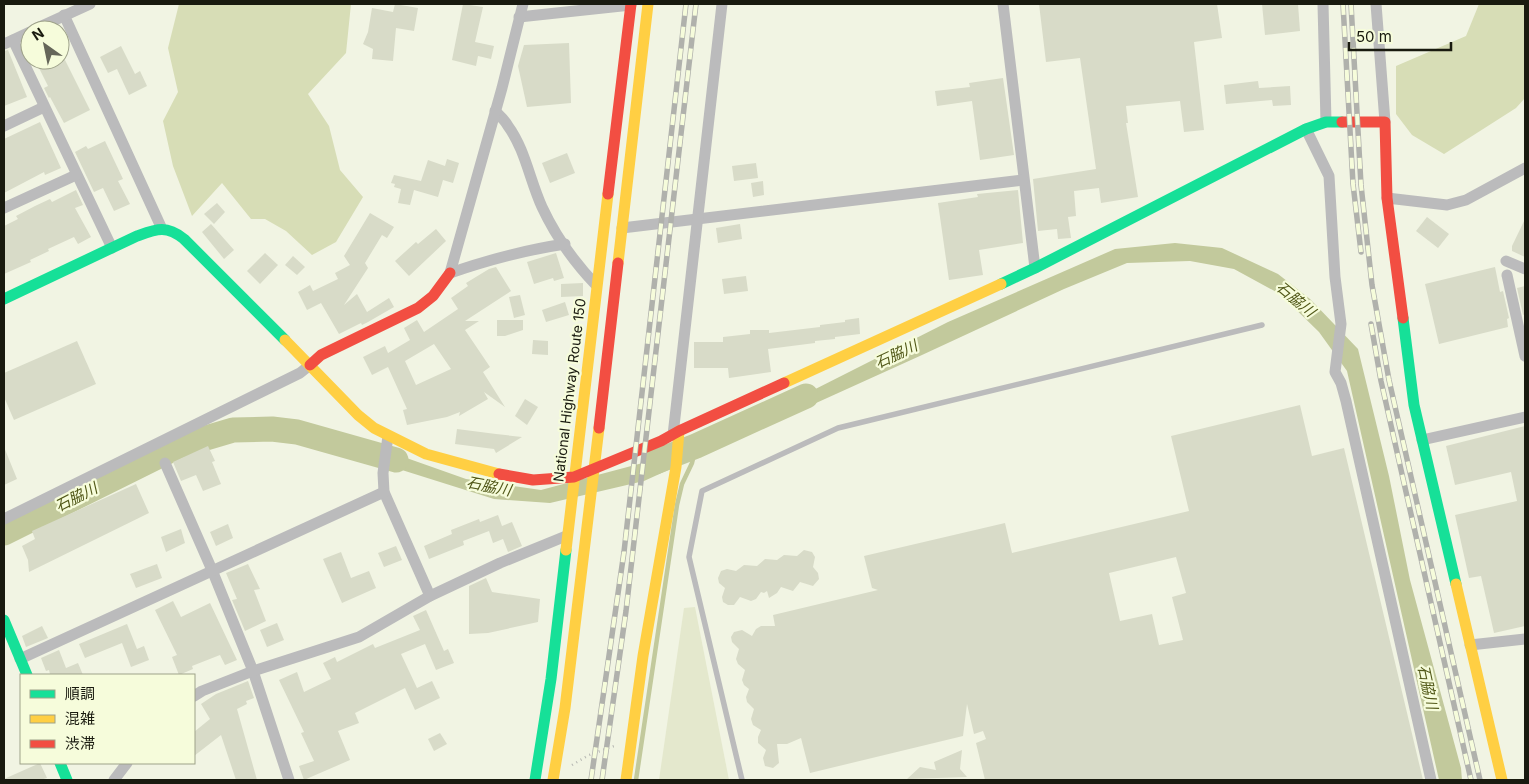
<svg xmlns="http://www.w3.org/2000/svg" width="1529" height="784" font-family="Inter,'Noto Sans JP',sans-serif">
	<rect width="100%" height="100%" fill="#f1f4e3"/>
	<path fill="#e4e8cd" d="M695 607 729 780H659L684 608Z"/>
	<g fill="#d7ddb6">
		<path d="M179 4H351L346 53 308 94 329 126 340 170 363 197 336 242 312 255 286 231 265 219H251L222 183 192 216 173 166 163 121 178 92 168 48Z"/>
		<path d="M1479 4H1525V98L1516 108 1444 154 1412 135 1396 114V66L1466 36Z"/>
	</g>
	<path fill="#c2c99c" d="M1175 243 1222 248 1278 274 1310 299 1358 349 1389 476 1410 580 1461 768 1462 780H1439L1347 371 1319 332 1280 294 1234 269 1190 261 1127 263 1064 289 922 355 644 481 550 503 494 499 367 459 361 444H367L466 479 541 490 699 448 948 322 1115 249Z"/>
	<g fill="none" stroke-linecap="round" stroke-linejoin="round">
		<path stroke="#c2c99c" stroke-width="4.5" d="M636 780 677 505 682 484 692 463 696 446"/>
		<g stroke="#c2c99c" stroke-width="25">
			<path d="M655 462 696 446 806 396"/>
			<path d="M4 533 179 446 233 430 272 429 297 432 396 460"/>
		</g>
	</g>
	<g fill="#d8dbc8" fill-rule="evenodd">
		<path d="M395 4 418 8 414 31 396 28 393 61 372 59 373 49 363 44 368 32 372 8 393 12Z"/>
		<path d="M463 4 483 7 475 42 494 46 491 59 478 56 476 66 452 60Z"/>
		<path d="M1039 4H1217L1222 38 1194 42 1204 130 1184 132 1180 101 1126 106 1128 123H1126L1138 197 1101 203 1099 188 1074 191 1076 216 1068 217 1071 238 1058 239 1057 229 1038 231 1033 179 1096 169 1080 58 1046 62Z"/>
		<path d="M1262 4H1298L1300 31 1265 35Z"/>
		<path d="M569 43 571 103 527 107 518 66 524 45Z"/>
		<path d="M121 46 135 74 140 71 147 86 129 95 117 69 108 73 100 57Z"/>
		<path d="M8 50 27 97 4 106V51Z"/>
		<path d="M35 60H65L90 110 64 123 50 97 49 98 44 88 48 86Z"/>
		<path d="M1003 78 1014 155 980 160 972 101 937 106 935 91 970 87 969 83Z"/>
		<path d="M1258 81 1259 88 1290 86 1291 105 1273 106 1272 100 1226 104 1224 85Z"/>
		<path d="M40 122 61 168 45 175 44 172 4 193V139Z"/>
		<path d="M105 141 123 179 118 181 130 204 114 211 103 188 94 192 75 152 86 146 88 149Z"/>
		<path d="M567 153 575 173 550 183 542 163Z"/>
		<path d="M447 159 459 163 453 183 443 180 438 197 414 190 410 205 398 203 401 189 394 187 395 184 391 183 394 175 421 181 428 160 445 166Z"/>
		<path d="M756 163 758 178 734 181 732 166Z"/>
		<path d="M763 181 764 195 753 197 751 183Z"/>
		<path d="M76 190 83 205 75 208 91 237 78 244 74 237 48 249 49 251 30 260 31 262 4 274V226L18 219 16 216 35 206 50 199 52 202Z"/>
		<path d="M1018 190 1023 243 979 250 983 275 949 280 938 203 978 197 977 194Z"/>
		<path d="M217 203 225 212 214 224 204 214Z"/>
		<path d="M370 213 394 227 387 238 382 235 365 263 368 268 344 305 357 294 367 312 389 298 394 307 368 322 362 325 361 323 339 334 321 303 307 310 298 292 310 285 313 291 338 279 335 273 350 265 344 256Z"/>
		<path d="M1427 217 1449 234 1438 248 1416 231Z"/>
		<path d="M1525 219V257L1512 251V246Z"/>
		<path d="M211 224 234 250 224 259 202 232Z"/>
		<path d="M740 224 742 239 718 243 716 228Z"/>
		<path d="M436 229 446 241 409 276 395 261 416 242 418 244Z"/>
		<path d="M265 253 278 265 260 284 247 271Z"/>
		<path d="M556 253 564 278 554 281 553 278 534 284 527 262Z"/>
		<path d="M293 256 305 267 297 275 285 265Z"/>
		<path d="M496 267 511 291 465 321H479L465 330 490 367 483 372 505 407 484 392 488 399 459 416 460 412 447 417 407 425 403 410 407 409 388 367 372 375 363 357 385 346 388 353 410 340 404 328 417 320 424 332 458 309 451 298 468 286 466 283 489 269ZM434 344 451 369 416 385 405 361Z"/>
		<path d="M1495 267 1500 292 1503 291 1509 318 1507 319 1508 327 1439 344 1425 284Z"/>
		<path d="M746 276 748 291 724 294 722 279Z"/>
		<path d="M583 283V296L561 297V284Z"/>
		<path d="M1525 286V314L1523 315 1517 288Z"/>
		<path d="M520 295 525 315 514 318 509 297Z"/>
		<path d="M565 302 569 315 546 322 542 310Z"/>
		<path d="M859 318 860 334 835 337V339L815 341V343L768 349 771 372 729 378 728 368H694V342H723V337L750 334V330H769V333L820 327V325L845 322V320Z"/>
		<path d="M497 320H523V330L505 336H497Z"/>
		<path d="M533 340 548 341V355L532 354Z"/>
		<path d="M77 341 96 384 14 420 4 397V373Z"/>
		<path d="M525 399 538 407 527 425 515 416Z"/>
		<path d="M1300 405 1312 456 1344 448 1423 780H985L976 743 986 739 983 731 974 734 967 704 963 736 810 773 801 738 787 744H777L779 763 773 768 765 766 763 758 766 750 758 743V737L761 730 753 725 751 719 754 709 747 702 746 697 749 689 744 685 742 680 745 670 738 664 736 659 739 649 732 642 731 637 734 632 742 630 752 636 756 629 761 626H775L773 615 878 590 872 588 864 556 1005 523 1012 553 1189 511 1171 436ZM1176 557 1186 593 1172 597 1183 640 1159 645 1152 614 1120 621 1109 573Z"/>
		<path d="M1525 426V626L1494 633 1481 576 1469 578 1455 515 1517 501 1511 472 1455 485 1446 446Z"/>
		<path d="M457 429 496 434 522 437 496 453 494 449 455 444Z"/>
		<path d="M208 446 215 461 212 462 221 484 203 491 196 475 181 481 173 462Z"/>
		<path d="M4 447 17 479 4 485Z"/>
		<path d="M136 484 149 513 29 572 28 560 22 546 35 539 32 531Z"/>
		<path d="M498 515 502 526 512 522 522 546 508 552 503 539 493 543 489 531 463 541 464 545 429 559 424 546 452 534 451 530 479 519 480 522Z"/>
		<path d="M228 524 233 538 216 546 210 532Z"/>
		<path d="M181 529 185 543 166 552 161 537Z"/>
		<path d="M396 546 402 560 384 567 378 553Z"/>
		<path d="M804 550 812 552 815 557 813 567 818 573 819 579 813 586 800 582 793 591 781 587 777 593 769 598 767 591 764 593 761 592 756 599 751 601 740 597 734 605H728L723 602 722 597 725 588 719 583 718 578 721 571 727 569 736 571 744 565 757 566 765 559 777 560 784 555 797 556Z"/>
		<path d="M341 552 351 578 369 571 376 588 342 603 323 559Z"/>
		<path d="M157 564 162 578 136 588 130 574Z"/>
		<path d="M248 564 260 589 254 590 266 621 245 631 232 600 237 599 226 573Z"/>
		<path d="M486 578 492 592 540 599 538 622 488 633 469 634V586Z"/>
		<path d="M173 601 181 617 210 603 237 660 225 665 220 655 192 666 193 669 179 675 172 657 177 655 155 610Z"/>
		<path d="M426 610 444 651 448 649 454 663 436 670 425 644 401 654 417 688 432 681 440 698 415 710 405 688 355 713 359 723 338 731 350 760 304 780 299 766 314 761 301 733 304 732 279 680 297 672 304 692 331 679 323 663 335 657 337 662 373 644 375 648 420 630 413 616Z"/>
		<path d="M277 623 284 640 267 647 260 630Z"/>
		<path d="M127 624 137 649 144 646 149 660 131 667 122 643 85 658 79 644Z"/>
		<path d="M42 626 48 638 26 647 22 636Z"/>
		<path d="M59 650 66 668 78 663 83 675H48L50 674 49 670 46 671 41 658Z"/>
		<path d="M248 681 254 698 246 701 247 704 237 709 257 780H236L221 735 194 756V732L210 719 201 704 216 694Z"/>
		<path d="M440 733 447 744 434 751 428 739Z"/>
		<path d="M962 750 960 769 967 777 907 779 920 767 936 770 934 762Z"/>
		<path d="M40 763 47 778 40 780H4V779Z"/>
	</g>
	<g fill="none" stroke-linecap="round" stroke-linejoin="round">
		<path stroke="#b6b7b2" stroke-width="2.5" stroke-dasharray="1 4" stroke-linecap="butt" d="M572 765 589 755 617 745"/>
		<path stroke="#bbbbbc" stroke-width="5.5" d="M742 780 689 557 702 491 838 428 1262 325"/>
		<g stroke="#bbbbbc" stroke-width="11">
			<path d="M1003 4 1035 268"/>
			<path d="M1323 4 1326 122"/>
			<path d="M1376 4 1385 122"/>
			<path d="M64 15 162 229"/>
			<path d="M519 17 631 5"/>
			<path d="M33 30 90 4"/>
			<path d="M13 40 30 32"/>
			<path d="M4 44 13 40 112 248"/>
			<path d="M495 111C500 116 505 120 508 126 525 149 530 181 542 207 555 235 575 263 596 285"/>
			<path d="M4 126 44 107"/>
			<path d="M1306 129 1329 176 1335 277 1341 324 1335 372 1341 383 1346 401 1431 780"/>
			<path d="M1387 198 1447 205 1466 200 1525 168"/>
			<path d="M4 208 76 175"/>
			<path d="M622 228 1023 180"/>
			<path d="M1506 261 1525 269"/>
			<path d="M450 273 502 88 523 4"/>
			<path d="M450 273C488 260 525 250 565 244"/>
			<path d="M1507 275 1525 356"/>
			<path d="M673 435 722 4"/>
			<path d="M388 436 383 473 384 492 430 596"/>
			<path d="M1422 440 1525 417"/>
			<path d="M165 463 212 570 253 671 289 780"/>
			<path d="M4 519 300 373 310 365"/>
			<path d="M1470 645 1525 639"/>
			<path d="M20 659 384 492"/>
			<path d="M194 696 202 691 253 671 359 637 430 596 500 563 566 536"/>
			<path d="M114 780 127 763"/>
		</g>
		<g stroke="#16e098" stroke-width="11">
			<path d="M1001 284 1035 268 1306 129 1326 122H1342"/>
			<path d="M4 299 137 236C157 229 166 225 184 239L285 340"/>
			<path d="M1403 318 1414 405 1456 584"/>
			<path d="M4 620 27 675"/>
			<path d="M60 763 67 780"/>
			<path d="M535 780 551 679 566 550"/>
		</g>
		<g stroke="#ffcf43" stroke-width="11">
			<path d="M618 263 648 4"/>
			<path d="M285 340 358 415 374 428 426 454 499 474"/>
			<path d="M784 383 1001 284"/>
			<path d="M566 550 608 194"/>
			<path d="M1456 584 1502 780"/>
			<path d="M553 780 565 708 599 428"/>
			<path d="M626 780 643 656 676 467 679 431"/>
		</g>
		<g stroke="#f24e42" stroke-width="11">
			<path d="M1342 122H1385L1387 198 1403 318"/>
			<path d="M608 194 631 4"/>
			<path d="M310 365 321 355 418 308 433 296 450 273"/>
			<path d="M599 428 618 263"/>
			<path d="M499 474 533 480 574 477 661 441 679 431 784 383"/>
		</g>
		<defs>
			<g id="rail">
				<path d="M1343 4 1353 184 1361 252"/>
				<path d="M1351 4 1361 185 1372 285 1389 380 1480 780"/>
				<path d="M1371 324 1381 381 1471 780"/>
				<path d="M591 780 624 552 686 4"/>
				<path d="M602 780 626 611 696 4"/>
			</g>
		</defs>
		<use href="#rail" stroke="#b0b1ac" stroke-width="5.5"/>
		<use href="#rail" stroke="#f6fcdb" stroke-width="4" stroke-dasharray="11" stroke-linecap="butt"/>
	</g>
	<g text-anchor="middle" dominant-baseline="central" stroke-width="4.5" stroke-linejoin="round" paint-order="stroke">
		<g font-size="14" fill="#191a0f" stroke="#f6fcdb">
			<text transform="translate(569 390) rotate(-83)">National Highway Route 150</text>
		</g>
		<g font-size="15" font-style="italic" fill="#515818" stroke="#f6fcdb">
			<text transform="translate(1296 299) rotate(40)">石脇川</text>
			<text transform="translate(896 354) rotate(-25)">石脇川</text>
			<text transform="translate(489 486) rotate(11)">石脇川</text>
			<text transform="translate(76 497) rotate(-27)">石脇川</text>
			<text transform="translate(1428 687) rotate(78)">石脇川</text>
		</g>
	</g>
	<rect width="1529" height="784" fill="none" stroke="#191a0f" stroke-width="10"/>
	<rect x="20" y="674" width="175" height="90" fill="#f6fcdb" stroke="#9ea289"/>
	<rect x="30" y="690" width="25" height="8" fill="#16e098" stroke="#9ea289"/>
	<text x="65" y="699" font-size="15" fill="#191a0f">順調</text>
	<rect x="30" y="715" width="25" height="8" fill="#ffcf43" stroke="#9ea289"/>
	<text x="65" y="724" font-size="15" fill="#191a0f">混雑</text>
	<rect x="30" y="740" width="25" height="8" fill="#f24e42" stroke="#9ea289"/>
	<text x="65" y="749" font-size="15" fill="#191a0f">渋滞</text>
	<g transform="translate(45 45) rotate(327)"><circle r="24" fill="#f6fcdb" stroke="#9ea289"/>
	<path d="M0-4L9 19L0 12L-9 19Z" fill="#656659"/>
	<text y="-8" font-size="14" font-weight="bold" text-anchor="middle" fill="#191a0f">N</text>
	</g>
	<path d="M1349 42v8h102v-8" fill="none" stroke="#191a0f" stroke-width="2.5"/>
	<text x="1356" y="42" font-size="15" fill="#191a0f" stroke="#f6fcdb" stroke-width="4" paint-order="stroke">50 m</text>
</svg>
